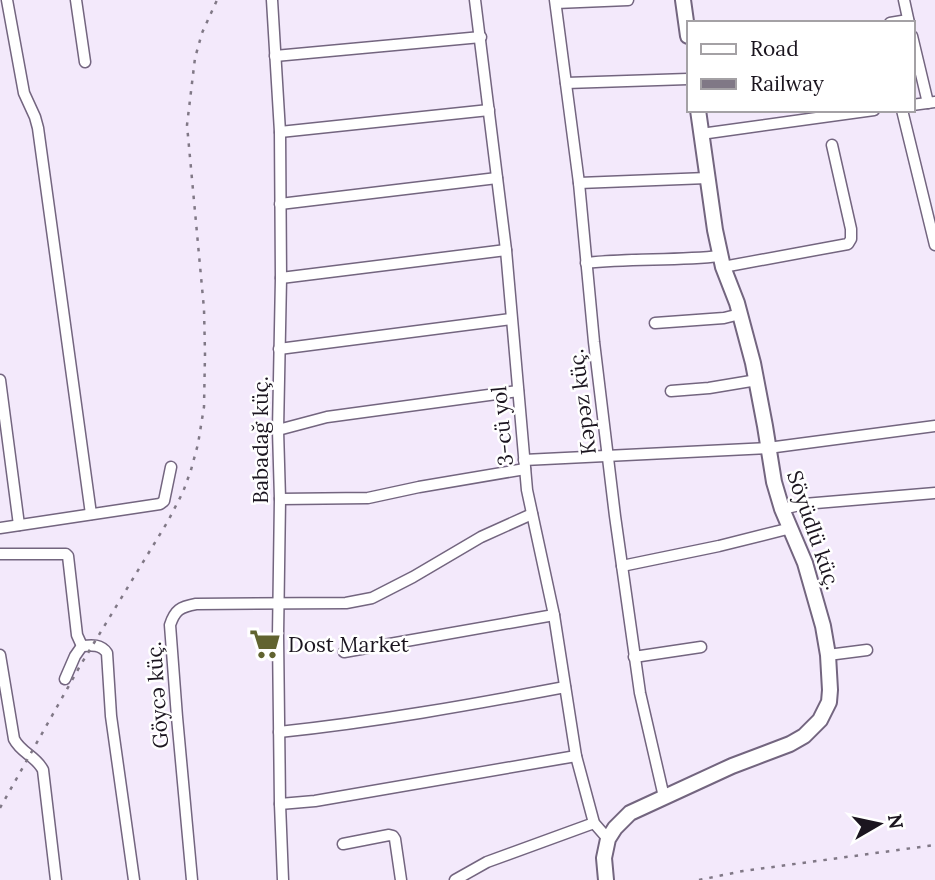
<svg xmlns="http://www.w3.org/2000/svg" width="935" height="880" font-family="Lora,serif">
	<rect width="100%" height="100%" fill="#f3e9fb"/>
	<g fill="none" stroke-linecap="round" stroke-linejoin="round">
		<defs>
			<g id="street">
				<path d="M7 0 24 93 35 117 38 128 91 514"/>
				<path d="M76 0 85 62"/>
				<path d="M272 0 280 132 281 278 278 430 280 499 278 636 280 804 283 880"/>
				<path d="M475 0 506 250 527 490 554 615 576 756 594 823 608 839"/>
				<path d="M555 0 579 183 594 342 615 516 640 693 664 797"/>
				<path d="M904 0 909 23"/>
				<path d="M556 3 628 0"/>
				<path d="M890 23 908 20"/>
				<path d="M912 36 928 103"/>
				<path d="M275 56 481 37"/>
				<path d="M566 83 688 79"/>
				<path d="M912 105 935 102"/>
				<path d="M902 110 935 245"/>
				<path d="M280 132 489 110"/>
				<path d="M701 134 874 110"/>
				<path d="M579 183 707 178"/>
				<path d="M280 204 497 178"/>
				<path d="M586 263C631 258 676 261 720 256"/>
				<path d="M723 267 848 244 851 239V229L832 145"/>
				<path d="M281 278 506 250"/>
				<path d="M655 323 724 318 740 314"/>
				<path d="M279 349 511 319"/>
				<path d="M0 380 19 525"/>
				<path d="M671 391 709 388 757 380"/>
				<path d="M278 430 327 417 518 391"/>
				<path d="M524 460 768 448 935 426"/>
				<path d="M280 499 368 498 419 487 525 469"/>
				<path d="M782 509 804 504 935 493"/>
				<path d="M0 528 160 504 164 501 171 467"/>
				<path d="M0 554H66L68 556 77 635 82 646"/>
				<path d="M622 566 719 546 791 528"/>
				<path d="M82 646C92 645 101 644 107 653L111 716 134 880"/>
				<path d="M344 652 554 615"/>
				<path d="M0 655 14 739C21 753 36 756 43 770L56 880"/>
				<path d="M828 655 867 650"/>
				<path d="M634 657 701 647"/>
				<path d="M65 679 75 656 82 646"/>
				<path d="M279 732C375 722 470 705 565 687"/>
				<path d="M280 804 315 801 576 756"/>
				<path d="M343 844 389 835 393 836 395 839 401 880"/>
				<path d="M192 880 177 717 170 625C175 610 180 607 196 604L346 603 372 598 413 577 481 537 532 514"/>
				<path d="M455 880 487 862 594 823"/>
			</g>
			<g id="secondary">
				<path d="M683 0 688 36"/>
				<path d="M606 880 604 858 608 839 615 828 630 813 732 766 790 744 804 736 820 720 829 702 830 690 828 655 823 626 805 563 782 509 774 482 765 426 753 363 737 303 723 267 715 230 698 110"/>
			</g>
		</defs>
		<use href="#street" stroke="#73657f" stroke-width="13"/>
		<use href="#secondary" stroke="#73657f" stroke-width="18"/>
		<use href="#street" stroke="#fff" stroke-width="10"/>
		<use href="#secondary" stroke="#fff" stroke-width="14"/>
		<g stroke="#807886" stroke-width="2.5" stroke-dasharray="3.5 7" stroke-linecap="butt">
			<path d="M0 808 80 666 168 521 183 492 191 470 198 444 204 407 205 354 204 309 187 125 195 58 202 33 217 0"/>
			<path d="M699 880 743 871 935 845"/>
		</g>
	</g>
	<defs>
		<symbol id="supermarket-bare" viewBox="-9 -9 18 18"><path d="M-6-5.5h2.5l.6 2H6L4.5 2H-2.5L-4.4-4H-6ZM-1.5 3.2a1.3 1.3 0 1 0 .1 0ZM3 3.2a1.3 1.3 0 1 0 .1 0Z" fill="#616330" stroke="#fff" stroke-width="2.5" paint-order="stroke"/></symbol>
	</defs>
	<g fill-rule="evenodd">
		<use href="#supermarket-bare" x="243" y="622" width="44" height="44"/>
	</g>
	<g text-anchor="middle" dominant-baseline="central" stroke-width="5" stroke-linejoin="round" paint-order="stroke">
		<g font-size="21" fill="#1b151f" stroke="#fff">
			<text transform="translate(582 402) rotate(-97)">Kəpəz küç.</text>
			<text transform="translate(502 426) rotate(-95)">3-cü yol</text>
			<text transform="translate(260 440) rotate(-90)">Babadağ küç.</text>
			<text transform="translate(814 530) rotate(71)">Söyüdlü küç.</text>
			<text transform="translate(157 695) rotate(-94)">Göycə küç.</text>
		</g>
		<g font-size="21" fill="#1b151f" stroke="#fff" text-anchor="start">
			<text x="288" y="644">Dost Market</text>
		</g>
	</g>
	<rect x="687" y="21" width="228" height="91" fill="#ffffff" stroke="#a4a1a5" stroke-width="2"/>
	<rect x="701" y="44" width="35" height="10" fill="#ffffff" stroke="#a4a1a5" stroke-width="2"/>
	<text x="750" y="56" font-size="21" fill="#1b151f">Road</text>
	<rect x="701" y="79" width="35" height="10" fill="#807886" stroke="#a4a1a5" stroke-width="2"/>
	<text x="750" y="91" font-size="21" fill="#1b151f">Railway</text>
	<g transform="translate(879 824) rotate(81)" stroke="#ffffff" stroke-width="5" paint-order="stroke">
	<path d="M0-5L12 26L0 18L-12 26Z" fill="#1b151f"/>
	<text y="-10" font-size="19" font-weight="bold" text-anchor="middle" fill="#1b151f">N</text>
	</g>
</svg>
